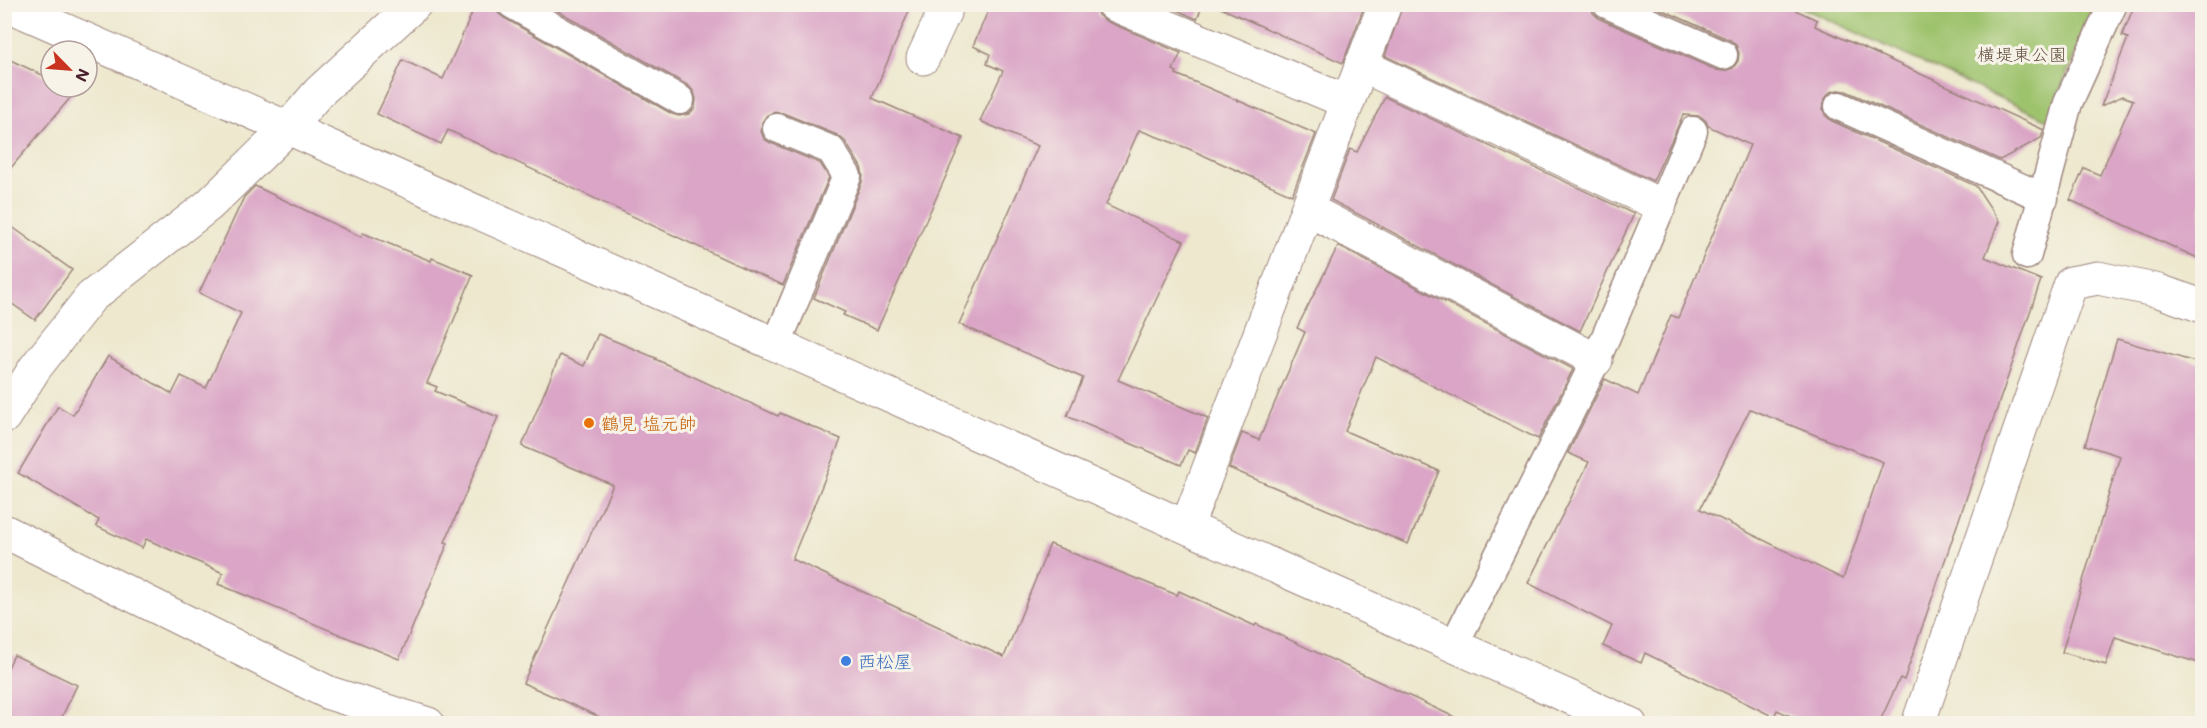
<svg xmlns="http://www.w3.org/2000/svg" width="2207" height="728" font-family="Mali,'Klee One',sans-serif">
	<rect width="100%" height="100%" fill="#f7f3e8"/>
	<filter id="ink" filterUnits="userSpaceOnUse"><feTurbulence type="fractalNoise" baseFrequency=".0167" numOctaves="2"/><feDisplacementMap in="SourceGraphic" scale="12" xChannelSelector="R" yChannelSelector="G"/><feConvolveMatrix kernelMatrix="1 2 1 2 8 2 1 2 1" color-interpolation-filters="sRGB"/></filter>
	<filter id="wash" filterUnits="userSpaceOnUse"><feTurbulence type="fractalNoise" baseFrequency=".008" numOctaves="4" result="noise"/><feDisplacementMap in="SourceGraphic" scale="24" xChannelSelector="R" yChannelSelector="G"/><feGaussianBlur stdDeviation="1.35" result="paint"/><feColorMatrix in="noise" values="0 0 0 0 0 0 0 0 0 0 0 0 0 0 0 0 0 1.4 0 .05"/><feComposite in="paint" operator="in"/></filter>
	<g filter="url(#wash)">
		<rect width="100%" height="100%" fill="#ede8ce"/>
		<path fill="#9ec36d" stroke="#74714c" stroke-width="1.5" d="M1796 5H2095L2048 120Z"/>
		<g id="blocks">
			<g fill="#daa5c6" fill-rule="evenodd">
				<path d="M476 4H496L498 13 504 18 672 114 679 116 689 114 695 108 696 99 694 92 689 86 546 4H912L872 98 963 138 877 330 843 315 845 312 814 298 862 182 863 175 861 167 845 141 837 135 783 113 775 112 767 115 762 122 761 131 764 139 771 143 820 163 829 177 783 285 748 270 448 130 441 144 377 114 403 60 443 79Z"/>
				<path d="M991 4H1095L1098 15 1106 21 1181 53 1173 70 1177 72 1176 74 1316 134 1292 195 1187 148 1139 130 1106 205 1184 241 1118 380 1208 418 1195 453 1188 450 1181 465 1067 416 1083 378 959 324 1038 146 980 121 1003 71 987 64 990 54 973 46Z"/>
				<path d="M1163 4H1203L1197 19Z"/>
				<path d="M1212 4H1365L1343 63Z"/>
				<path d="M1403 4H1591L1593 13 1600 19 1716 70 1724 71 1733 68 1738 61 1739 53 1736 45 1730 40 1649 4H1783L1817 20 1815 26 2044 130 2041 138 2000 160 1846 91 1838 90 1830 92 1824 100 1823 108 1825 115 1832 121 1976 186 1999 221 1985 257 2041 280 1904 680 1900 678 1879 723H1806L1777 710 1774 717 1645 653 1641 663 1603 646 1612 626 1528 583 1589 462 1568 453 1605 379 1638 395 1671 315 1678 318 1750 145 1708 126 1706 121 1700 116 1683 115 1653 181 1385 56ZM1750 409 1883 462 1843 579 1700 509Z"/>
				<path d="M2135 4H2202V260L2070 200 2084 168 2100 175 2133 100 2122 96 2101 106 2128 38 2122 36Z"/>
				<path d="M4 57 51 79V87H66L76 91 4 176Z"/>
				<path d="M1385 97 1634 214 1580 331 1331 200 1350 149 1357 152Z"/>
				<path d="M255 186 361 237 363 233 431 261 432 258 473 275 427 383 437 387 435 391 498 417 445 542 448 543 399 659 218 584 223 573 146 539 142 548 96 526 99 520 18 473 58 406 73 415 108 356 172 394 181 376 206 388 241 313 199 293 244 197Z"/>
				<path d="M4 221 72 270 35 320 4 298Z"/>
				<path d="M1338 246 1573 369 1538 439 1376 357 1345 431 1439 471 1408 544 1229 468 1242 433 1259 440 1305 332 1297 328Z"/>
				<path d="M598 334 656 358 655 359 778 416 780 413 841 439 792 559 1004 657 1050 544 1177 595 1179 591 1255 626 1256 624 1467 723H613L523 683 613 485 522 446 560 355 584 366Z"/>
				<path d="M2117 339 2202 364V664L2115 637 2106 665 2062 652 2120 456 2085 445Z"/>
				<path d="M14 655 77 685 59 723H4V676Z"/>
			</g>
		</g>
	</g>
	<g filter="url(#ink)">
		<use href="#blocks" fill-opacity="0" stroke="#9c847c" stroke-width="1.5"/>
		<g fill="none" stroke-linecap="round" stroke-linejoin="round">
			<defs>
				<g id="service">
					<path d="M512 4 680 100"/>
					<path d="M1607 4 1723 55"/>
					<path d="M1839 106 2044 198"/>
					<path d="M2027 255 2068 103 2113 4"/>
					<path d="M776 345 847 176 831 150 777 128"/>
					<path d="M1454 645 1596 360 1693 131"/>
				</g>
				<g id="minor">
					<path d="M1113 4 1347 102"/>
					<path d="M923 58 948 4"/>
					<path d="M1361 65 1660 205"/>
					<path d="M1307 209 1596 360"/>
					<path d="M1187 526 1385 4"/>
					<path d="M4 531 329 693 428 724"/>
					<path d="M1918 724 2071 283 2098 278 2159 291 2202 306"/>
				</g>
				<g id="tertiary">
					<path d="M5 4 288 128 1630 724"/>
					<path d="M4 417 35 368 91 297 209 205 288 128 319 92 415 4"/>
				</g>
			</defs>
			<use href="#service" stroke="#9c847c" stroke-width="31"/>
			<use href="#minor" stroke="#9c847c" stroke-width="35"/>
			<use href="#tertiary" stroke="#9c847c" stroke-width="35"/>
			<use href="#service" stroke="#fff" stroke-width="28"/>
			<use href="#minor" stroke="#fff" stroke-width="33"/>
			<use href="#tertiary" stroke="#fff" stroke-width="33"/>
		</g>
	</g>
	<circle fill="#e8710a" stroke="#f7f3e8" stroke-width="2" cx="589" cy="423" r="6"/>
	<circle fill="#3f7fe0" stroke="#f7f3e8" stroke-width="2" cx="846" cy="661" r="6"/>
	<g text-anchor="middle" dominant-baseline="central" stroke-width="6" stroke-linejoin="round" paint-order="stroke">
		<g font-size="18" fill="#63503f" stroke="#f7f3e8">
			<text x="2022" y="54">横堤東公園</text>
		</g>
		<g font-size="18" fill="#c56008" stroke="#f7f3e8" text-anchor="start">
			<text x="601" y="423">鶴見 塩元帥</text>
		</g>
		<g font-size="18" fill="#366cbe" stroke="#f7f3e8" text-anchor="start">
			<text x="858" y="661">西松屋</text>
		</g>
	</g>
	<rect width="2207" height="728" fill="none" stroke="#f7f3e8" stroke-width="24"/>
	<g transform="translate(69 69) rotate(115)"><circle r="28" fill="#f7f3e8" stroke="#b29e9c" stroke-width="1.5"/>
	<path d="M0-4.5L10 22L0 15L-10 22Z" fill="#c8321e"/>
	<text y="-9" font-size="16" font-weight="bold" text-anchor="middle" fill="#4a1f2b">N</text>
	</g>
</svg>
